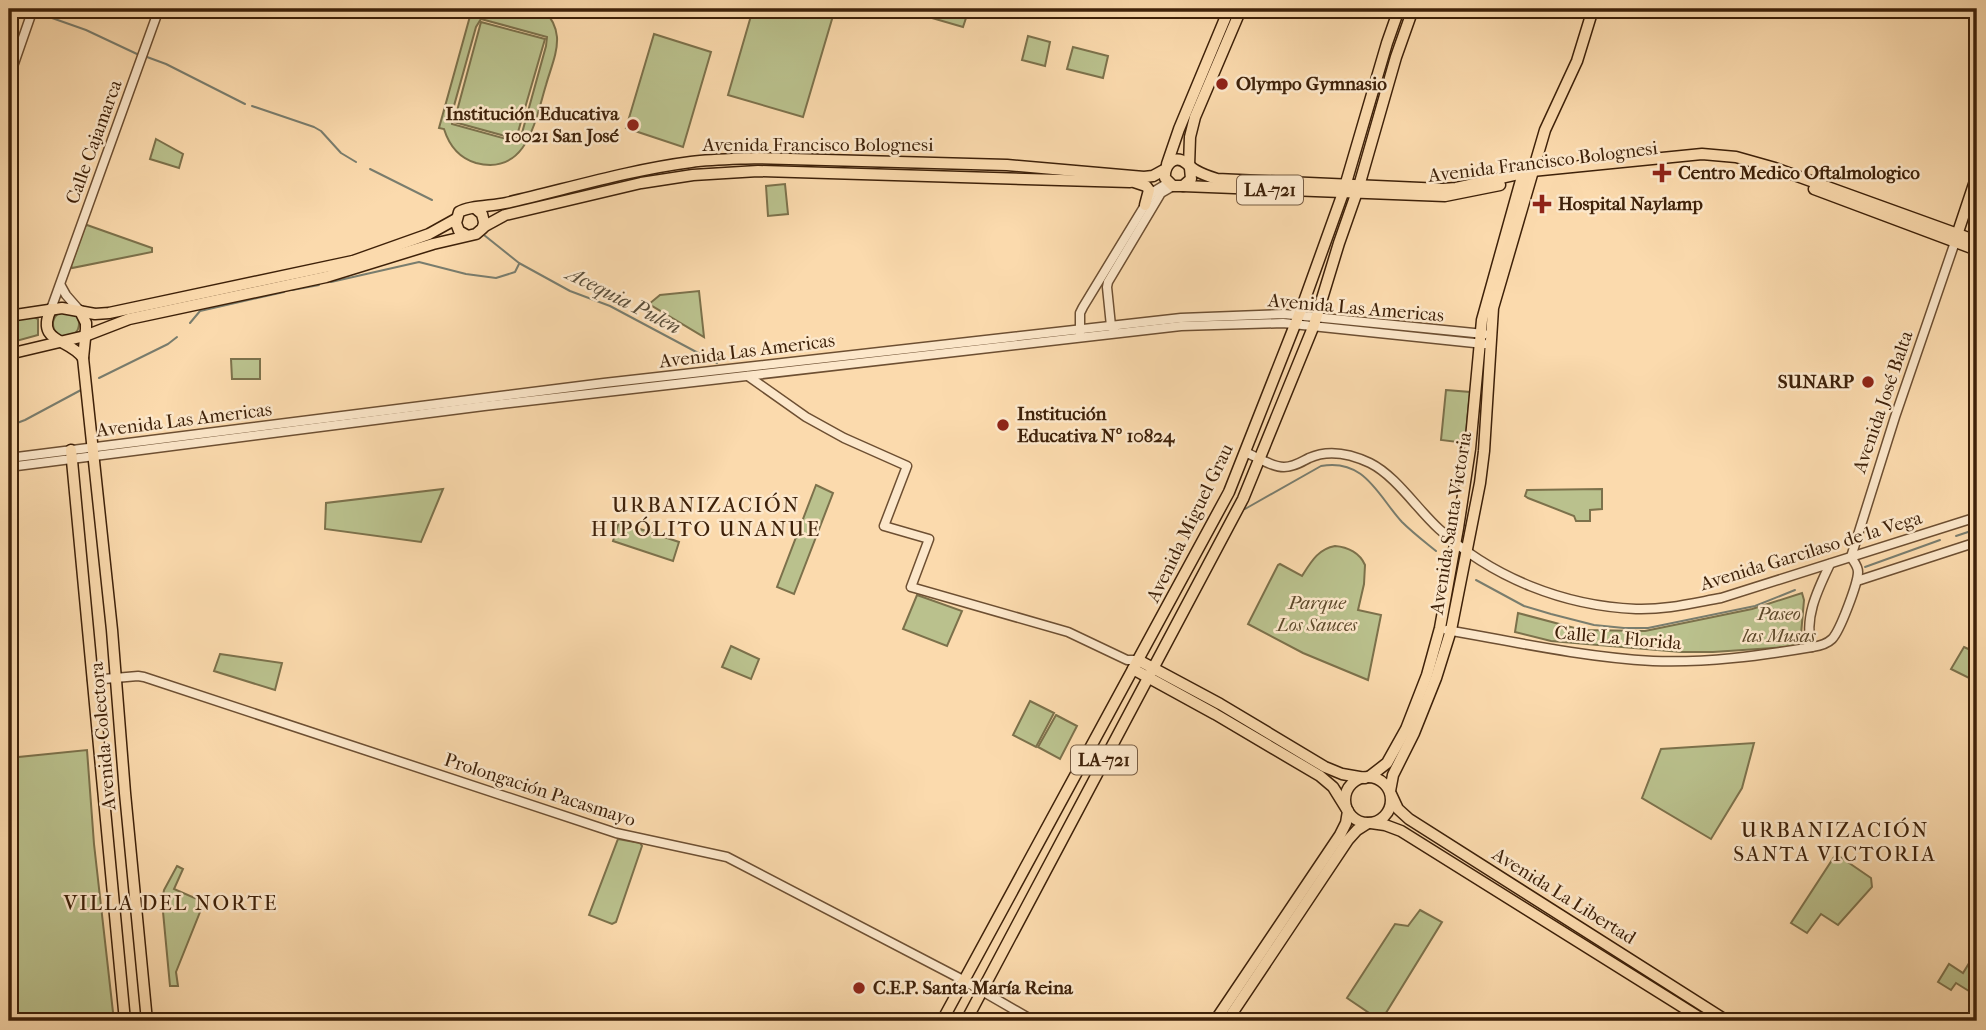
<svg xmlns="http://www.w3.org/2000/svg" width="1986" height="1030" font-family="'IM FELL French Canon',serif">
	<rect width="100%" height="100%" fill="#fbdaad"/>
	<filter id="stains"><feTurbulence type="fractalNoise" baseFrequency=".00286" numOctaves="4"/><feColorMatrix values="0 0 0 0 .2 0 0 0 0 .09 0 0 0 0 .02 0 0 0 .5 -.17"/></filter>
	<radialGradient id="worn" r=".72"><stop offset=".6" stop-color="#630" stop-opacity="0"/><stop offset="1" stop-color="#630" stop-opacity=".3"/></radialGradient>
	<g fill="#bac18d" stroke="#7c714b" stroke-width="2" fill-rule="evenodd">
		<path d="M472 9H543C551 17 556 26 557 37 558 53 550 70 546 85 535 121 527 176 476 163 459 158 449 145 444 129L439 128ZM481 19 547 37 546 46 522 133 517 142 452 124V113L476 27Z"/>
		<path d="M753 9H835L803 117 728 95Z"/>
		<path d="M901 9H969L963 27Z"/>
		<path d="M481 22 545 39 516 139 454 122Z"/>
		<path d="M654 34 711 52 683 147 626 128Z"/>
		<path d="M1028 36 1050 42 1045 66 1022 60Z"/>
		<path d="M1073 47 1108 56 1103 78 1067 69Z"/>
		<path d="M156 139 183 154 179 168 150 159Z"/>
		<path d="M785 184 788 214 768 216 766 186Z"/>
		<path d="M87 225 152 248V252L72 268 71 266 85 226Z"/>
		<path d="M699 291 704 337 649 304 660 295Z"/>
		<circle cx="66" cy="324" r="13"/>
		<path d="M32 316 38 319V335L9 343V321Z"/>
		<path d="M231 359H260V379H232Z"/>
		<path d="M1446 390 1470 392 1465 443 1441 440Z"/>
		<path d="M816 485 833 493 794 594 777 587Z"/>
		<path d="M443 489 421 542 325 529 326 503Z"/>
		<path d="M1602 489V509L1590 510V521H1576L1574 516 1528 498 1525 496 1527 490Z"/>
		<path d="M619 522 679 542 673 561 613 541Z"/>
		<path d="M1335 546C1348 547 1360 553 1365 565L1364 584 1358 610 1381 615 1368 680 1303 653 1248 624 1278 565 1280 564 1302 576C1311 562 1318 549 1335 546Z"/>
		<path d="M1802 593 1804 600 1800 646 1713 652H1681L1551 641 1515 632 1518 613 1582 630 1645 631 1752 609Z"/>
		<path d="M917 595 962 611 947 646 903 629Z"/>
		<path d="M731 646 759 659 751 679 722 667Z"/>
		<path d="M1964 647 1977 653V682L1951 669Z"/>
		<path d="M220 654 282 663 275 690 214 671Z"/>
		<path d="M1030 701 1054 713 1036 747 1013 735Z"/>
		<path d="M1056 715 1077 726 1060 759 1038 747Z"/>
		<path d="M1754 743 1742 788 1711 839 1642 798 1661 749Z"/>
		<path d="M87 750 94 844 114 1021H9V758Z"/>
		<path d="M618 839 640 843 642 846 616 922 612 924 589 915Z"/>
		<path d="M1836 854 1871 878 1872 887 1838 925 1821 914 1807 933 1791 923Z"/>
		<path d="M177 866 183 869 174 889 204 902 176 972 178 986H170L162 901 164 890Z"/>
		<path d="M1420 910 1442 922 1381 1021 1347 998 1395 924 1408 926Z"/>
		<path d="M1971 960 1977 964V996L1956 983 1951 990 1938 982 1949 964 1963 973Z"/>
	</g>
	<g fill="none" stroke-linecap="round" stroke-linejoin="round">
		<g stroke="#797d6e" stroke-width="2">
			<path d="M35 12 86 30 137 54"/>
			<path d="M147 57 166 64 245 104"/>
			<path d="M252 106 314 127 321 131 341 153 356 162"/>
			<path d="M370 169 432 200"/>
			<path d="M484 235 519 263 570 291 610 306 717 363"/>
			<path d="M331 282 419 262 466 274 496 278 515 272 519 264"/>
			<path d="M292 290 319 285"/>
			<path d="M190 323 200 311 284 292"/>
			<path d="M99 378 168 344 177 337"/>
			<path d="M9 426 25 420 81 390"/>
			<path d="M1245 509 1321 466C1365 458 1378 496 1402 522 1413 533 1425 542 1436 551"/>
			<path d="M1956 536 1977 529"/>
			<path d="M1865 567 1940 540"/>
			<path d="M1476 580 1524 606 1551 614 1594 625 1624 628H1648L1755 606 1795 590"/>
		</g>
		<defs>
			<g id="minor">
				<path d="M9 78 33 9"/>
				<path d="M61 286 66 295 80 311"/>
				<path d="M51 309 159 9"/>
				<path d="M1114 330 1111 326 1107 287 1108 282 1161 193 1173 186"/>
				<path d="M1080 333V313L1083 307 1153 192 1168 183"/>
				<path d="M748 376 806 417 844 438 907 466 884 526 929 539 911 587 1068 632 1127 660H1138"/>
				<path d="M1245 452C1257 457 1272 467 1284 467 1294 467 1301 462 1309 458 1329 449 1351 454 1370 463 1396 476 1417 509 1439 529 1493 578 1564 606 1636 609 1665 610 1693 603 1721 598L1977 517"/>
				<path d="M9 458 604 383 1181 318 1284 314 1484 334"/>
				<path d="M9 467 484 406 1181 326 1283 323 1484 344"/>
				<path d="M1851 557 1895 417 1955 242"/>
				<path d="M1857 581 1977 542"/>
				<path d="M1447 630C1515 642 1583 657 1653 661 1706 663 1759 656 1812 647 1819 646 1827 644 1832 639 1840 631 1858 583 1858 572 1858 566 1854 562 1851 557"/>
				<path d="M1812 647C1803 619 1818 589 1830 564"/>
				<path d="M92 680 138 676 144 677 616 833 727 857 963 980 1034 1021"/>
			</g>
			<g id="major">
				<path d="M1167 164 1179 129 1229 9"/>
				<path d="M1189 166 1190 137 1195 117 1241 9"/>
				<path d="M1190 168 1191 179 1183 186H1173L1165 178C1164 167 1173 153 1186 163 1189 165 1192 168 1195 170 1202 174 1210 177 1217 179L1443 189 1456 188 1532 171 1702 154 1736 157 1775 168 1977 241"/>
				<path d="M1134 182 1146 186 1149 190 1145 205"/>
				<path d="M1183 186 1445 196 1500 185"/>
				<path d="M1814 189 1977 250"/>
				<path d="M483 227 505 215 641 183 693 175 758 171 1130 182"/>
				<path d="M466 235 459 231 456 223 459 212C468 206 493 206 506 203 567 189 629 170 691 162 713 159 735 159 757 158L1007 165 1144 177 1153 176 1164 170"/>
				<path d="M1956 238 1977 175"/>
				<path d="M51 309C35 343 69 338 83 358"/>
				<path d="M80 311 86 323V329L83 358 112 630 125 793 147 1021"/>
				<path d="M9 316 62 308 95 314 109 313 353 261 429 234 456 219"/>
				<path d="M9 354 85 336 129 319 326 277 433 244 476 234 483 228 484 222 482 214 475 208"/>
				<path d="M71 450 125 1021"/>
				<path d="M1138 660 1220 704 1325 767 1342 774 1365 778"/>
				<path d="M1133 669 1215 714 1320 776 1333 787 1346 808"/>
				<path d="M1369 777 1387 763 1406 729 1427 675 1440 628 1458 528 1470 449 1482 320 1523 173"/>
				<circle cx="1368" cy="800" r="23"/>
				<path d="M1390 791 1393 775 1414 733 1436 678 1451 630 1480 483 1484 451 1493 308 1545 130 1577 61 1593 9"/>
				<path d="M1391 794 1398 809 1409 819 1727 1021"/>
				<path d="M1371 823 1385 825 1401 831 1705 1021"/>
				<path d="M942 1021 1229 492 1302 307 1343 193 1387 43 1399 9"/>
				<path d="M966 1021 1243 499 1314 325 1339 243 1359 186 1396 57 1413 9"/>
				<path d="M1215 1021 1340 835 1346 823 1348 811"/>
				<path d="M1227 1021 1348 840 1357 830 1368 823"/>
			</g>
		</defs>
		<use href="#minor" stroke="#6d4f32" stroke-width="11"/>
		<use href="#major" stroke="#3e2109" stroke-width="13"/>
		<use href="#minor" stroke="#fce7ca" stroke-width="8"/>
		<use href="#major" stroke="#fbdaad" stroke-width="10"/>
	</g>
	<g fill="#8f2418" stroke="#fce7ca" stroke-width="2.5">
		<circle cx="1222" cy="84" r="7"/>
		<circle cx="633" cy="125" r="7"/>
		<path d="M1658.5 162.5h7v7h7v7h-7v7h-7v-7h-7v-7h7z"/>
		<path d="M1538.5 193.5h7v7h7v7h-7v7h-7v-7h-7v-7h7z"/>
		<circle cx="1868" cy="382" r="7"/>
		<circle cx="1003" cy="425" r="7"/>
		<circle cx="859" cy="988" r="7"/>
	</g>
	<g text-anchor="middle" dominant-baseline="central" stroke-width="5" stroke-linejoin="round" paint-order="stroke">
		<g fill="#fce7ca" stroke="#775c43" stroke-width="2">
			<rect x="1237" y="175.5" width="66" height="29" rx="5"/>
			<rect x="1071" y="745.5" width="66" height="29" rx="5"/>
		</g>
		<g font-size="18" font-weight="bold" fill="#3e2109">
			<text x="1270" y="190">LA-721</text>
			<text x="1104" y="760">LA-721</text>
		</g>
		<g font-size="19" font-weight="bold" fill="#3e2109" stroke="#fce7ca" text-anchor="start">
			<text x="1236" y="84">Olympo Gymnasio</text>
			<text x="619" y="114" text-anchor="end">Institución Educativa<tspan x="619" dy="22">10021 San José</tspan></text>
			<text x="1678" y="173">Centro Medico Oftalmologico</text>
			<text x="1558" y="204">Hospital Naylamp</text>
			<text x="1854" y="382" text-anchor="end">SUNARP</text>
			<text x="1017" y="414">Institución<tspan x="1017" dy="22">Educativa Nº 10824</tspan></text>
			<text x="873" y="988">C.E.P. Santa María Reina</text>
		</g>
		<g font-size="19" fill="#3e2109" stroke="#fce7ca">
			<text transform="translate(94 142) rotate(-70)">Calle Cajamarca</text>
			<text x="818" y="145">Avenida Francisco Bolognesi</text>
			<text transform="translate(1543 162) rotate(-7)">Avenida Francisco Bolognesi</text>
			<text transform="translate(1356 308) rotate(5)">Avenida Las Americas</text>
			<text transform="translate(747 351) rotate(-7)">Avenida Las Americas</text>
			<text transform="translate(1883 402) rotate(-71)">Avenida José Balta</text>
			<text transform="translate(184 420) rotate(-7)">Avenida Las Americas</text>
			<text transform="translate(1190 523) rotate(-64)">Avenida Miguel Grau</text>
			<text transform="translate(1451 523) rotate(-81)">Avenida Santa Victoria</text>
			<text transform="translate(1811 551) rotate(-17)">Avenida Garcilaso de la Vega</text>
			<text transform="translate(1618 638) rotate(5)">Calle La Florida</text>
			<text transform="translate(103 736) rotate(-95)">Avenida Colectora</text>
			<text transform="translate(540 790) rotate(18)">Prolongación Pacasmayo</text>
			<text transform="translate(1564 896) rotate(32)">Avenida La Libertad</text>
		</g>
		<g font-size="19" font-style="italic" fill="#5d492a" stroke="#fce7ca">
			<text x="1317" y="603">Parque<tspan x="1317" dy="22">Los Sauces</tspan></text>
			<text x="1779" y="614">Paseo<tspan x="1779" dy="22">las Musas</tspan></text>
		</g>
		<g font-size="21" font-style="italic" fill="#5b4f3b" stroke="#fce7ca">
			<text transform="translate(624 300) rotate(27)">Acequia Pulen</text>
		</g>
		<g font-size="21" letter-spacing="2" fill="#3e2109" stroke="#fce7ca">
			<text x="706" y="505">URBANIZACIÓN<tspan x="706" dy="24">HIPÓLITO UNANUE</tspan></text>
			<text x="1835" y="830">URBANIZACIÓN<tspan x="1835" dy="24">SANTA VICTORIA</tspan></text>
			<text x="171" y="903">VILLA DEL NORTE</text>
		</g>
	</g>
	<rect width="1986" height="1030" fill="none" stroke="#fbdaad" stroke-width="35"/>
	<rect x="10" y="10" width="1965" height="1009" fill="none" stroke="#3e2109" stroke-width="3.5"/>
	<rect x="18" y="18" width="1951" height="995" fill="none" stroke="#3e2109" stroke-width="2"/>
	<rect width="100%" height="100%" filter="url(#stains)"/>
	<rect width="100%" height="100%" fill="url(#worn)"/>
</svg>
